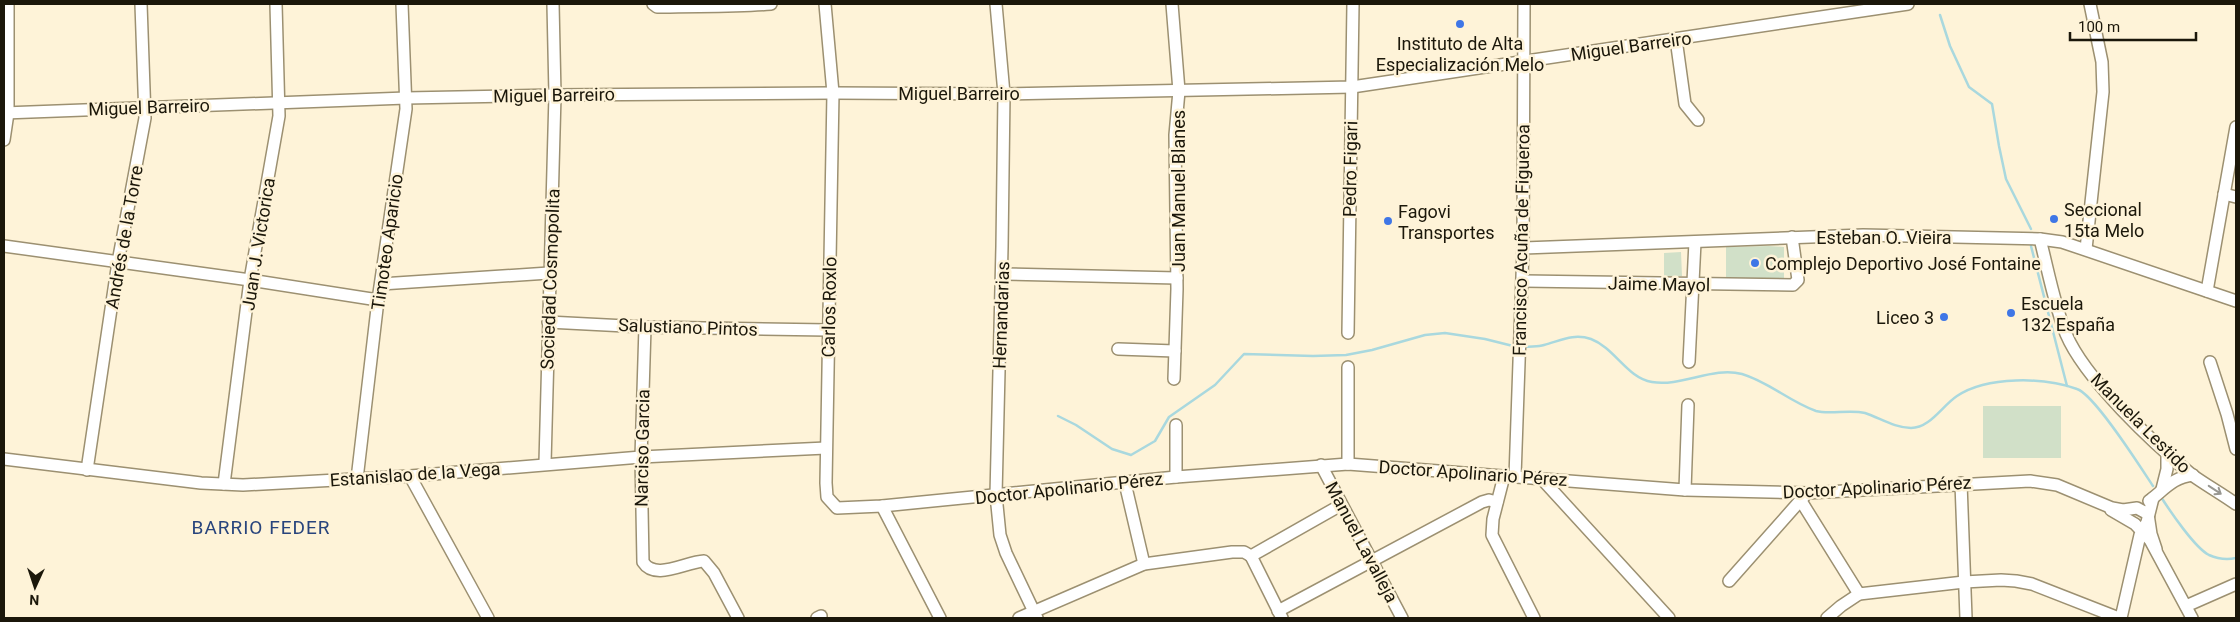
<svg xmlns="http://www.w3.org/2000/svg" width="2240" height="622" font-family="Roboto,sans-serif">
	<rect width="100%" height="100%" fill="#fef3d8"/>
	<g fill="#d1e0c8">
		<path d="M1769 246 1784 247V279H1726V247Z"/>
		<path d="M1681 252 1682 276H1664V253Z"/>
		<rect x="1983" y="406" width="78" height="52"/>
	</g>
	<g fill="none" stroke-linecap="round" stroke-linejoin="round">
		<g stroke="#a9d8de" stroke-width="2.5">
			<path d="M1940 15 1950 46 1969 87 1992 104 1999 146 2006 179 2031 229"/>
			<path d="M2031 246 2067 386"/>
			<path d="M1525 347C1531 346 1538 347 1544 345 1560 341 1573 333 1591 339 1615 348 1627 378 1652 382 1682 387 1713 366 1742 374 1769 382 1790 402 1816 411 1830 415 1849 409 1865 413 1880 418 1895 428 1911 428 1930 428 1942 406 1957 396 1987 376 2044 377 2077 389 2095 395 2141 468 2153 486"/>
			<path d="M1058 416 1076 425 1112 449 1131 455 1155 441 1169 417 1215 385 1244 354 1313 356 1346 355 1372 350 1425 335 1445 333 1485 339 1513 346"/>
			<path d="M2161 497C2170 511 2195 548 2209 555 2218 559 2227 560 2236 558"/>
		</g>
		<defs>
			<g id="minor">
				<path d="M653 4 657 7H663C699 6 735 7 771 4"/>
				<path d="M825 4 833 93 826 483 827 497 837 508 882 506 1176 477 1348 464 1685 490 1807 493 2030 481 2057 485 2112 508 2123 510 2137 508 2148 514 2151 534 2156 549"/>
				<path d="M996 4 1004 94 1002 247 996 495 1000 535 1006 553 1037 618"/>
				<path d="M1172 4 1179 91 1175 135 1177 289 1174 379"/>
				<path d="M1676 39 1685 104 1698 120"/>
				<path d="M4 113 406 98 555 95 833 93 1004 94 1352 87 1908 4"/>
				<path d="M4 140 8 113V4"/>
				<path d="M2224 194 2236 197"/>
				<path d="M2040 239C2048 270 2054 304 2066 334 2085 379 2153 443 2192 475 2206 485 2222 494 2236 504"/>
				<path d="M4 246 250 280 378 300"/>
				<path d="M1523 248 1863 235 2040 239 2062 242 2236 301"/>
				<path d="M2086 249 2103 92 2102 62 2090 4"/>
				<path d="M1002 274 1177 278"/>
				<path d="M1522 281 1793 285 1798 280 1792 237"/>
				<path d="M381 284 549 273"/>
				<path d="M2207 291 2236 127"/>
				<path d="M548 322 645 327 828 330"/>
				<path d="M645 327 641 457 643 562C655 581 685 562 704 561L714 573 738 618"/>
				<path d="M1348 333 1353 4"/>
				<path d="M1118 349 1175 351"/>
				<path d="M1689 362 1695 242"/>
				<path d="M2210 362 2227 414 2236 449"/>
				<path d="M1176 425V477"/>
				<path d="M4 459 201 483 243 485 410 476 641 457 826 448"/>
				<path d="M545 463 555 95 553 4"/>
				<path d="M1348 464V367"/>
				<path d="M1321 465 1402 618"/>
				<path d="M87 470 118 262 145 118 141 4"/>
				<path d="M410 476 488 618"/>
				<path d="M1504 476 1493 519 1492 535 1534 618"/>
				<path d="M1515 477 1523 248 1524 4"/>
				<path d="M1541 478 1669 618"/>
				<path d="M357 479 378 300 406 109 402 4"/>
				<path d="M1125 483 1144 564"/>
				<path d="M1961 483 1966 618"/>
				<path d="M224 484 250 280 279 116 276 4"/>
				<path d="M2162 489 2167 469V453"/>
				<path d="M1685 490 1688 405"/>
				<path d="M1801 501 1859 594"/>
				<path d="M2149 501C2164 490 2173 477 2193 475"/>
				<path d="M882 506 940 618"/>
				<path d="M2111 510 2135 524 2150 540 2192 618"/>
				<path d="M1251 556 1341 505"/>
				<path d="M1251 556 1282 618"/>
				<path d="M1729 581 1807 493"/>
				<path d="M2186 606 2236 584"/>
				<path d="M1278 611 1482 502 1489 500 1497 502"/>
				<path d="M817 618 821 616"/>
				<path d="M1019 618 1144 564 1232 552H1244L1251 556"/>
				<path d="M1827 618 1841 606 1859 594 1964 582 2001 580 2016 581 2032 584 2119 618"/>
				<path d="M2121 618 2140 535 2147 522 2153 498"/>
			</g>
		</defs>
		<use href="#minor" stroke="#9c9071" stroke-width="14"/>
		<use href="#minor" stroke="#fff" stroke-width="11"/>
	</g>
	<defs><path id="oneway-shaft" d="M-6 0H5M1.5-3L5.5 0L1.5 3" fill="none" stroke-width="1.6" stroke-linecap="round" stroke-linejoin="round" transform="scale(1.25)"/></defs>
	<use stroke="#989791" href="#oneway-shaft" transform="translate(2215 490) rotate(33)"/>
	<g fill="#3f76e6" stroke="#fef3d8" stroke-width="2">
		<circle cx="1460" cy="24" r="5"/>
		<circle cx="2054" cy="219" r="5"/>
		<circle cx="1388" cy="221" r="5"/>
		<circle cx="1755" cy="263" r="5"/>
		<circle cx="2011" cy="313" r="5"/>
		<circle cx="1944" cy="317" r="5"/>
	</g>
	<g text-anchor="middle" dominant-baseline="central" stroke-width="5" stroke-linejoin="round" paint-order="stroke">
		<g font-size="18" fill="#1b170a" stroke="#fef3d8" text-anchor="start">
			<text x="1460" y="43" text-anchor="middle">Instituto de Alta<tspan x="1460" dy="21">Especialización Melo</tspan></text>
			<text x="2064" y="209">Seccional<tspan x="2064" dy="21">15ta Melo</tspan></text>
			<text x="1398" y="211">Fagovi<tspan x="1398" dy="21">Transportes</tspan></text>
			<text x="1765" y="263">Complejo Deportivo José Fontaine</text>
			<text x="2021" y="303">Escuela<tspan x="2021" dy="21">132 España</tspan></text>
			<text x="1934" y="317" text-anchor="end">Liceo 3</text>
		</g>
		<g font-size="18" fill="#1b170a" stroke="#fef3d8">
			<text transform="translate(1631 46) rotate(-8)">Miguel Barreiro</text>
			<text x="959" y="93">Miguel Barreiro</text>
			<text transform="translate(554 95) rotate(-1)">Miguel Barreiro</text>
			<text transform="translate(149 107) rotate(-2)">Miguel Barreiro</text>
			<text transform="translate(1350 169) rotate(-89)">Pedro Figari</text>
			<text transform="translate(1178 191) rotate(-90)">Juan Manuel Blanes</text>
			<text transform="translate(124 237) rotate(-80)">Andrés de la Torre</text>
			<text x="1884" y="237">Esteban O. Vieira</text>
			<text transform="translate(1521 240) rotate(-89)">Francisco Acuña de Figueroa</text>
			<text transform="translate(387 242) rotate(-82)">Timoteo Aparicio</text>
			<text transform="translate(258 244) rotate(-81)">Juan J. Victorica</text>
			<text transform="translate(550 279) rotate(-88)">Sociedad Cosmopolita</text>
			<text transform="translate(1659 284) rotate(1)">Jaime Mayol</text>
			<text transform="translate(829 307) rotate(-89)">Carlos Roxlo</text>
			<text transform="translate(1001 315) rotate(-88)">Hernandarias</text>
			<text transform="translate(688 327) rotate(2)">Salustiano Pintos</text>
			<text transform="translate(2141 423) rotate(45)">Manuela Lestido</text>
			<text transform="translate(642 448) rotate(-89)">Narciso Garcia</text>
			<text transform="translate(1473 473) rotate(4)">Doctor Apolinario Pérez</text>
			<text transform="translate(415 474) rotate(-4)">Estanislao de la Vega</text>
			<text transform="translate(1877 487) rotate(-3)">Doctor Apolinario Pérez</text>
			<text transform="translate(1069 488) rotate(-6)">Doctor Apolinario Pérez</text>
			<text transform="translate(1362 542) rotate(62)">Manuel Lavalleja</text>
		</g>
		<g font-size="19" letter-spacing="1" fill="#28447c" stroke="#fef3d8">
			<text x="261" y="527">BARRIO FEDER</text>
		</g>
	</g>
	<rect width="2240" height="622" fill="none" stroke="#1b170a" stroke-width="10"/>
	<g transform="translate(35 587) rotate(183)" stroke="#fef3d8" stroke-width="4" paint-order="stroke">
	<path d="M0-4L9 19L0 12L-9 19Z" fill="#1b170a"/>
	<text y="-8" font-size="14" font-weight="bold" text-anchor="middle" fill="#1b170a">N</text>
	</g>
	<path d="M2070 32v8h126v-8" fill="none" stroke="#1b170a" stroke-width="2.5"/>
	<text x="2078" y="32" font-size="15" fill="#1b170a" stroke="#fef3d8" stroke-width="4" paint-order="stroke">100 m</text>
</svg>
